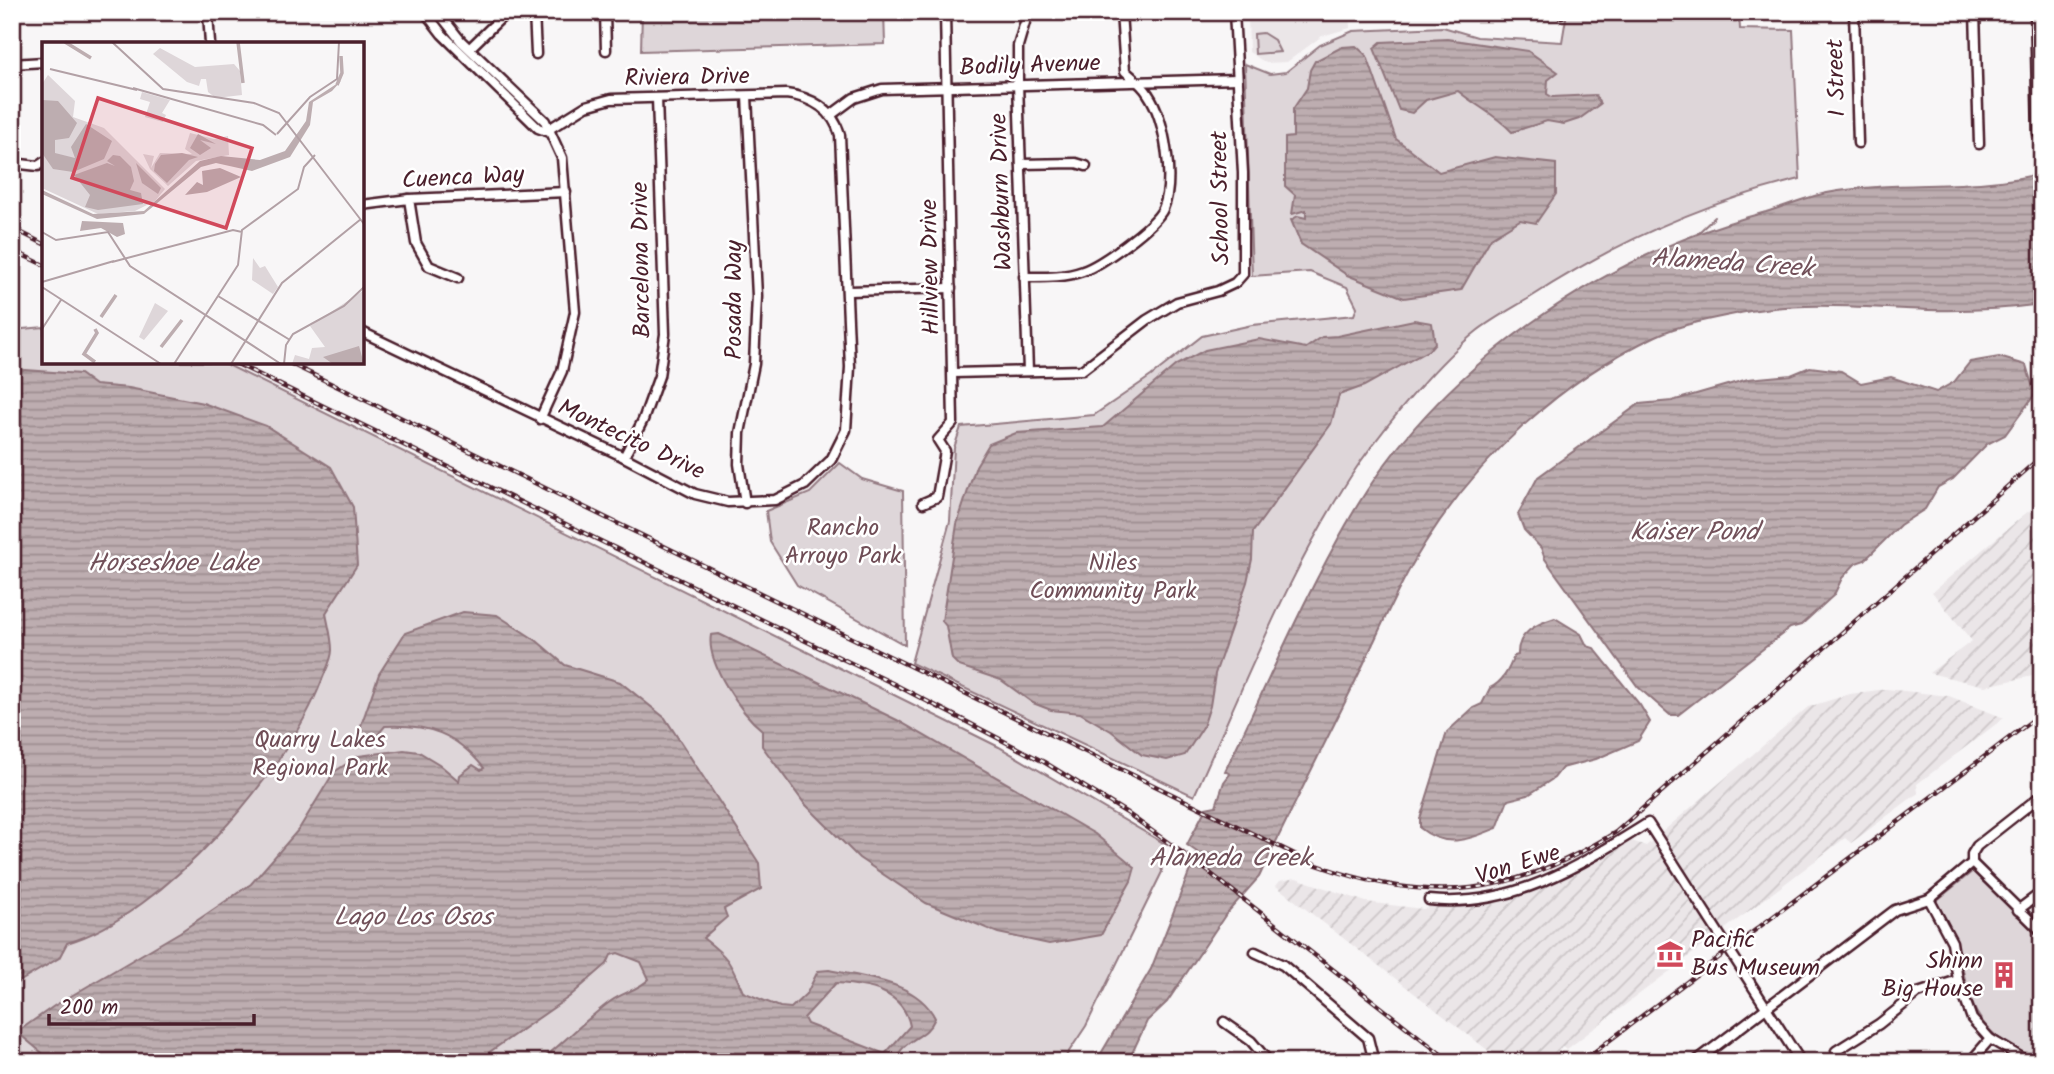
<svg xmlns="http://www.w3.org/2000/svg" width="2054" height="1074" font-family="Kalam,sans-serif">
	<defs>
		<pattern id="industrial-furrows" width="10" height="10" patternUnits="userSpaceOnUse" patternTransform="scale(1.75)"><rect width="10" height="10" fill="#ebe6e8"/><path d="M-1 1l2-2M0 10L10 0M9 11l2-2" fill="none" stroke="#cbc5c7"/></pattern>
		<pattern id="water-rules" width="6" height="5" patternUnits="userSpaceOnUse" patternTransform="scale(1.75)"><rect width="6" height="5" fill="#bdadb0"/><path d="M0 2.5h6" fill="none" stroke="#9c8c8f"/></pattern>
	</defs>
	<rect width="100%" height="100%" fill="#f8f6f7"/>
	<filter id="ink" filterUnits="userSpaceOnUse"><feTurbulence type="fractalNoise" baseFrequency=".0143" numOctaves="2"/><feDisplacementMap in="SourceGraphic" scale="14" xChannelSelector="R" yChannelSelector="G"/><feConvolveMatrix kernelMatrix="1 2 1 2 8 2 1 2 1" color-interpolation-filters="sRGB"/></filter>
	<g filter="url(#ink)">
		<path fill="#ebe6e8" d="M1248 12H1349L1350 28 1322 36 1287 62 1266 63 1249 52Z"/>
		<g fill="url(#industrial-furrows)">
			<path d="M2042 500V674L1985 686 1929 673 1972 641 1932 592Z"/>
			<path d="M1886 689 1949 696 2004 718 1917 784 1918 793 1851 843 1845 838 1567 1049 1562 1046 1550 1062H1503L1276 886 1280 881 1296 878 1366 902 1423 909 1428 908 1430 903 1510 896 1531 890 1570 875 1629 840 1646 846 1808 707 1850 694Z"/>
		</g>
		<g fill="#ded6d9" stroke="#947a82" stroke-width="2">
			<path d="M642 12H884L885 44 641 51Z"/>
			<path d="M1567 12H1739L1740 29 1793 30 1800 179C1702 203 1616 242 1531 297 1513 308 1494 318 1477 331 1439 361 1390 420 1361 461 1293 560 1244 686 1194 796L911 663 950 521 954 448 961 427 1094 415 1151 376 1202 336 1252 325 1354 315 1357 307 1347 287 1310 272 1252 276 1245 64 1270 74 1286 72 1320 45 1353 31 1443 27 1477 37 1562 42Z"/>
			<path d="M1263 33 1274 40 1280 52 1255 54 1254 34Z"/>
			<path d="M44 327V362H222L999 747 1165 844 1160 857 1162 872 1086 1026 1062 1062H12V330Z"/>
			<path d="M840 463 862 479 903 491 905 645 797 585 770 542 766 511 810 493Z"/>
			<path d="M1973 871 2042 938V1062C2032 1062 2025 1055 2017 1051 1973 1024 1970 1003 1960 957 1956 936 1946 919 1936 901Z"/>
		</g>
		<g fill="url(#water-rules)" stroke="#8f747b" stroke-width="2" fill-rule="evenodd">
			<path d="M1447 39 1528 51 1558 72 1548 80 1547 94 1552 97 1595 95 1600 104 1579 119 1564 124 1547 121 1512 132C1496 115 1476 106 1458 91L1426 100 1412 113 1399 110 1374 48 1381 42Z"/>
			<path d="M1356 46 1367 56 1396 139 1439 172 1495 157 1556 164V194L1536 223 1520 220 1491 238 1461 290 1404 298 1347 275 1301 244 1291 220 1298 216 1306 218V210L1292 214 1295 195 1285 186V138L1293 137V109L1307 88 1310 70 1315 61 1342 47Z"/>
			<path d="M2042 173V304C2005 309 1966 311 1928 310 1868 308 1810 301 1750 311 1720 317 1684 323 1656 336 1562 380 1480 456 1425 543 1396 589 1376 639 1352 688 1321 751 1289 814 1259 877L1226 914 1167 1002 1147 1021 1128 1062H1096L1151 969 1197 852 1187 845 1206 808 1216 806 1224 782 1230 774 1225 771 1238 744C1274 668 1308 590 1350 518 1436 368 1600 256 1766 212 1786 206 1806 197 1827 193 1899 179 1973 192 2042 173Z"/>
			<path d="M1414 320 1432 323 1435 343 1429 350 1364 386 1339 395 1331 424 1253 532 1252 559 1247 582 1215 674 1210 706 1203 727 1185 755 1167 760 1142 755 1111 731 1080 713 1051 710 1033 703 1001 680 959 666 952 659 946 626 942 621 957 524 976 466 989 444 1016 433 1103 427 1176 365 1205 350 1259 339 1306 348 1322 337 1337 336Z"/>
			<path d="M1999 357 2026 365 2035 394 2005 435 1987 444 1953 479 1938 487 1925 509 1900 525 1865 560 1856 563 1842 578 1834 595 1801 625 1790 628 1678 715H1670L1638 687 1545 559 1541 548 1524 530 1518 514 1538 477 1639 404 1672 401 1748 379 1791 375 1810 367 1841 371 1861 383 1891 377 1936 392 1954 382 1970 362Z"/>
			<path d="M12 369 80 374 95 385 129 388 203 403 266 426 331 467 353 507 357 565 326 613C328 625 332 638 332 650 332 660 325 671 322 680 288 771 162 916 67 943L59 958 12 986Z"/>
			<path d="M463 612 497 615 537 641 565 665 620 682 665 718 759 863 761 889 724 909 727 917 703 938C729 958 729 960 743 992L780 1007 791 1008 807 993 818 971 829 970C865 978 917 981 935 1018 926 1040 903 1037 895 1062H539C564 1042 585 1020 611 1001 622 993 640 989 649 979L641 962 618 953 611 955 607 964 569 997 475 1062H53L17 1032 54 1006 180 932 251 884 299 829 334 772 359 756 404 750 419 752 439 764 459 781 460 775 473 765 481 770 484 768C455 733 429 724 385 726L376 737 363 742 357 737 379 674 405 633ZM836 983C867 985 903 990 910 1026L885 1054 807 1024 804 1018Z"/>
			<path d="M1555 618 1581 634 1587 646 1594 648 1640 705 1650 722 1638 741 1596 759 1562 768 1554 778 1528 795 1508 800 1497 828C1467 840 1446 849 1420 828V819L1447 732 1473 708 1482 704 1490 688C1503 682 1509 669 1514 656L1518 655C1517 633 1536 624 1555 618Z"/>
			<path d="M719 634 897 720 1095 834 1135 867 1131 881 1101 935 1049 944 998 933 926 903 859 858 804 803 762 746V730C741 713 706 663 711 635Z"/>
		</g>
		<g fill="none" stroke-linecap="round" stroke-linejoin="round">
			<path stroke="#8f747b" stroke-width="2" d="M1698 233 1715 217"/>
			<defs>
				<g id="street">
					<path d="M208 12 210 44"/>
					<path d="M425 12 442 34 538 128 546 131"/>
					<path d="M438 12 461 41 545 121 562 158 575 312 562 371 540 419"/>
					<path d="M534 12 536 54"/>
					<path d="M605 12 606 50"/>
					<path d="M1028 12 1018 46V84L1028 371"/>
					<path d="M1560 12 1561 13"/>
					<path d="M1854 12 1858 143"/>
					<path d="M1975 12 1979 144"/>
					<path d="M2035 12 2038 133"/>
					<path d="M470 48 507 12"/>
					<path d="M12 64 44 62"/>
					<path d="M831 115 854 98 882 89 1237 79"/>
					<path d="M12 163 38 166 44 162"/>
					<path d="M1021 164 1076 163 1086 166"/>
					<path d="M409 199 416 243 429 266 458 278"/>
					<path d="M362 205 409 199 566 192"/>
					<path d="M1024 277C1043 277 1064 278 1083 271 1101 265 1155 226 1163 209 1175 181 1165 119 1148 94 1143 85 1133 78 1125 71L1121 12"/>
					<path d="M849 291 951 288"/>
					<path d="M362 332 624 457 695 494 728 502 775 500 805 485 831 460 846 430 850 367 840 135C833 109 811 97 786 94L611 99 586 106 546 131"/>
					<path d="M953 373 1082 370 1147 320 1177 302 1218 291 1235 283 1243 274V173L1234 12"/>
					<path d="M624 457 643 420 659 376 665 334 657 98"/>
					<path d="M745 503 739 464 740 433 754 364 757 296 747 96"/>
					<path d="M923 503 937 497 945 451 938 440 953 423 945 12"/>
					<path d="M1972 863 2042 932"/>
					<path d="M1972 863V854L1977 846 2038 798"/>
					<path d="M1929 899 1952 942 1958 980 1972 1019 1990 1039 2029 1062"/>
					<path d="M1429 900C1512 909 1581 865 1648 823L1801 1062"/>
					<path d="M2018 910 2042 892"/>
					<path d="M1255 952 1283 965 1368 1038 1374 1062"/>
					<path d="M1224 1022 1251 1041 1269 1062"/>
					<path d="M1836 1051 1879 1024 1918 993 1958 980"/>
					<path d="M1695 1062 1895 910 1929 899 1972 863"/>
					<path d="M1970 1062 1990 1039"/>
				</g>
			</defs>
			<use href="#street" stroke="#4a1f2b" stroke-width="13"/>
			<use href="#street" stroke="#fff" stroke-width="8"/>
			<defs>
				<g id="rail">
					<path d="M12 228 44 244"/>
					<path d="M12 250 44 265"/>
					<path d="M233 362 892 683 1044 762 1127 813 1201 866 1451 1062"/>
					<path d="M287 362 1317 865C1432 906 1513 896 1616 832L2042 456"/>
					<path d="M1581 1062 2042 713"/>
				</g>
			</defs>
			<use href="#rail" stroke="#4a1f2b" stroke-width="4.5"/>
			<use href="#rail" stroke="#fff" stroke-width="2" stroke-dasharray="5" stroke-linecap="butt"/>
		</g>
	</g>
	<defs>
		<symbol id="museum-bare" viewBox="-9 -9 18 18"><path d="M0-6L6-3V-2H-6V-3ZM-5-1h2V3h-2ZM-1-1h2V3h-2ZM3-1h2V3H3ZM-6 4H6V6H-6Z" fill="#d1495b" stroke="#fff" stroke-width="2.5" paint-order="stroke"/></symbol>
		<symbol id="building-bare" viewBox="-9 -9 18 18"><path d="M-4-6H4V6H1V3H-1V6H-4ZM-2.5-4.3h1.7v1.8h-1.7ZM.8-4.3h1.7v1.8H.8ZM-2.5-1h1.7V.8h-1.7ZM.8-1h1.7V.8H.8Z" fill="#d1495b" stroke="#fff" stroke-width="2.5" paint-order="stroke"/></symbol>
	</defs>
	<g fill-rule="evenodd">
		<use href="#museum-bare" x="1651" y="935" width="38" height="38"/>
		<use href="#building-bare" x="1985" y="956" width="38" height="38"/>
	</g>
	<g text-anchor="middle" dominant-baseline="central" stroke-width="5" stroke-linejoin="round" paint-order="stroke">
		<g font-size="24" fill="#4a1f2b" stroke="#fff">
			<text transform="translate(1030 66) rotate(-2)">Bodily Avenue</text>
			<text transform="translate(687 78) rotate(-1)">Riviera Drive</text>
			<text transform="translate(1837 78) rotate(-92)">I Street</text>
			<text transform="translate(463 178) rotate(-3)">Cuenca Way</text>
			<text transform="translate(1002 192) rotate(-92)">Washburn Drive</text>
			<text transform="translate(1221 198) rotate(-91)">School Street</text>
			<text transform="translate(642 260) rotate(-91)">Barcelona Drive</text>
			<text transform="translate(931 267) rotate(-91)">Hillview Drive</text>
			<text transform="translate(734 300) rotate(-90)">Posada Way</text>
			<text transform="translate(631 440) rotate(25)">Montecito Drive</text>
			<text transform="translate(1518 865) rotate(-17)">Von Ewe</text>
		</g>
		<g font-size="24" fill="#6f4d56" stroke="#fff">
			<text x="843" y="528">Rancho<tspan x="843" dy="28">Arroyo Park</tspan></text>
			<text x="1113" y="563">Niles<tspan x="1113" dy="28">Community Park</tspan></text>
			<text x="320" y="740">Quarry Lakes<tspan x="320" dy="28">Regional Park</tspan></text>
		</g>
		<g font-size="24" fill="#4a1f2b" stroke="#fff" text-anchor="start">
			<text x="1691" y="940">Pacific<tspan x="1691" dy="28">Bus Museum</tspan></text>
			<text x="1983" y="961" text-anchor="end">Shinn<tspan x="1983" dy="28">Big House</tspan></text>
		</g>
		<g font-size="26" font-style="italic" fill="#72515a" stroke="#fff">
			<text transform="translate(1732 264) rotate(4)">Alameda Creek</text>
			<text x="1694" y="533">Kaiser Pond</text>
			<text x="173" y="564">Horseshoe Lake</text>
			<text x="1230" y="859">Alameda Creek</text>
			<text x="413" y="918">Lago Los Osos</text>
		</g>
	</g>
	<g transform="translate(42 42)">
		<rect width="322" height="322" fill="#f8f6f7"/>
		<path d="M118 6 153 25 192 22 198 29 200 53 174 56 166 50 164 37H159L157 44 145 40 111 12Z" fill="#ded6d9"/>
		<path d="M211 216 218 226 223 224 236 245 231 252 210 238Z" fill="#ded6d9"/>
		<path d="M6 33 33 59 31 75 62 86 123 147 113 159 93 169 56 172 0 146V42ZM100 50 128 58 120 71 124 73 121 80 103 75 108 60 98 57ZM148 91 172 97 186 94 187 113 154 119 126 144 108 127 101 112 112 114 109 126 118 111 150 112 143 107ZM322 248V322H250L253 313 267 317 270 306 283 305 268 284ZM113 261 126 269 102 298 97 295Z" fill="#ded6d9"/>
		<path d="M299 39 290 49 271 60 268 83 248 115 210 129 174 121 159 125 102 172 55 177 0 152V148L51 172 102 169 158 119 179 114 218 118 243 109 264 79 267 60ZM0 58 16 59 35 81 27 96 13 98V111L33 116 29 105 44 82 70 99 62 117 31 130 11 127 0 111ZM156 92 174 102 158 98 169 106 158 113 148 106ZM140 111 156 115 147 118 125 141 112 129 113 122 119 113ZM71 113 78 114 89 125 92 139 88 148 99 151 101 162 56 168 43 165 48 153 32 133 65 121 73 124 65 119ZM94 121 119 146 116 152 100 141ZM178 126 199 135 165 150 143 153 155 140 161 143 160 129ZM40 179 81 181 83 192 75 195 59 186 38 189ZM317 304 322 322H291L281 315Z" fill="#bdadb0"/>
		<path fill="none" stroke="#bdadb0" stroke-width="3.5" d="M23 0 49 16M196 0 201 41M295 43 300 31 299 14M59 275 74 253M53 287 55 291 42 312 53 320M119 305 140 278"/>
		<path fill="none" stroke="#b2a0a5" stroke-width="2" d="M70 0 121 47 212 61 237 71 322 182M8 27 95 48M91 46 221 83 234 93M235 92 268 55 295 37 297 0M0 190 14 198 66 190 88 224 239 322M70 220 191 188 200 190M0 240 72 219M0 245 119 322M176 254 248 298M0 287 19 258M132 322 196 223 200 188 256 147 262 125 273 113M189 322 240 241 319 177M242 322 244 303 251 292 302 264 322 245"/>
		<path fill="#d1495b" fill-opacity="0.15" stroke="#d1495b" stroke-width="3.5" d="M56 56 210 106 184 186 30 136Z"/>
		<rect width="322" height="322" fill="none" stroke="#4a1f2b" stroke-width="3.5"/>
	</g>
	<rect width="2054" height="1074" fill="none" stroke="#fff" stroke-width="42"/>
	<rect x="21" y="21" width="2012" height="1032" fill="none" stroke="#4a1f2b" stroke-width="2.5" filter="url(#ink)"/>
	<path d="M49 1014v10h205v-10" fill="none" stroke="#4a1f2b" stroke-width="3.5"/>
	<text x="60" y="1014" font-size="21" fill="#4a1f2b" stroke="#ffffff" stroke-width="5" paint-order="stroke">200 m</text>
</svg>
